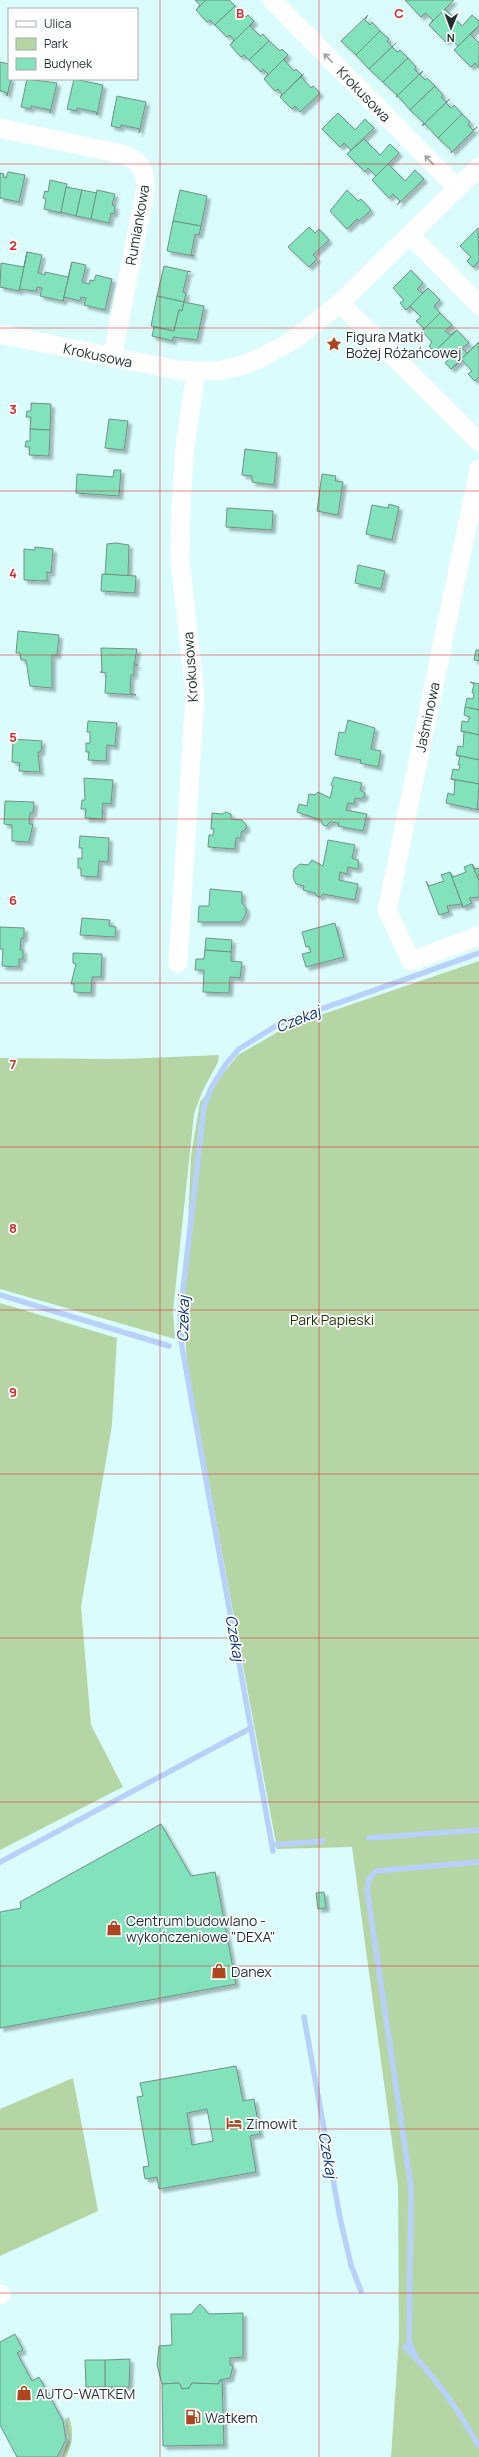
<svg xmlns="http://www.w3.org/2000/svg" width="479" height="2457" font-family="Manrope,sans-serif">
	<defs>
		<filter id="shadow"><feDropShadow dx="3.5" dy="3.5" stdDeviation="1" flood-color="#0004"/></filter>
	</defs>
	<rect width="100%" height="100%" fill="#dafcfd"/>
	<g fill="#b5d6a4">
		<path d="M479 961V2457H391L399 2338 398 2186 352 1847 277 1849 187 1364 184 1318 191 1156 200 1102 238 1055 288 1026Z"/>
		<path d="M219 1055 218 1062 202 1092 194 1114 173 1311 175 1339 0 1289V1058L123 1059Z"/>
		<path d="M0 1303 117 1338 112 1425 81 1607 91 1725 123 1787 0 1850Z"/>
		<path d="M73 2078 98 2211 0 2256V2109Z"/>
		<path d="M69 2417C74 2431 73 2443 66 2457H62L69 2438 65 2419Z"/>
	</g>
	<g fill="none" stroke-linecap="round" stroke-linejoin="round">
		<g stroke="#b8d1fb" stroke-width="5.5">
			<path d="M0 1295 169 1346"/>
			<path d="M369 1838 479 1830"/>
			<path d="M272 1845 323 1841"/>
			<path d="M273 1851 182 1347 180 1316 204 1107 211 1088 226 1064 239 1049 279 1024 479 953"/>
			<path d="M0 1862 251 1728"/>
			<path d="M304 2017 340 2218 351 2265 361 2291"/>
			<path d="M405 2347C436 2377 458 2409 478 2445"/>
			<path d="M416 2357 409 2342 411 2188 367 1890 369 1879 376 1871 479 1862"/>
		</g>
	</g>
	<g fill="#81e2bc" stroke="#709283" fill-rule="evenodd" filter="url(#shadow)">
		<path d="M195 0H206L196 10 200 5Z"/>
		<path d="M206 0H229L235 6 215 25 210 20 207 22 196 10Z"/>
		<path d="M405 0H454L429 25 433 20 425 13 421 17Z"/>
		<path d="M454 0 445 9 462 26 472 15 479 21V26L454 50 458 46 450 38 446 42 429 25Z"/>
		<path d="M235 6 246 17 248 15 254 21 230 45 234 40 230 35 227 37 215 25Z"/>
		<path d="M368 15 365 20 370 25 372 22 380 31 356 55 341 41Z"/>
		<path d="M254 21 250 26 260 36 263 34 269 41 249 60 244 55 241 57 230 45Z"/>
		<path d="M479 26 470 34 479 43V68L475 63 471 67 454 50Z"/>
		<path d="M380 31 389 39 387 41 392 47 396 43 369 69 356 55Z"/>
		<path d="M269 41 280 51 282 49 288 55 264 79 268 74 263 69 261 72 249 60Z"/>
		<path d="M396 43 392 47 397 52 400 50 408 58 383 82 369 69Z"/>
		<path d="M288 55 284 60 294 71 296 69 302 75 280 97 282 94 278 89 275 91 264 79Z"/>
		<path d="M408 58 416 67 414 69 419 74 423 71 396 97 397 95 383 82Z"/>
		<path d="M0 62 9 64V79H11L7 96V93L0 91Z"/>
		<path d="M423 71 420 75 425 80 427 78 435 86 410 110 398 96 396 97Z"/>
		<path d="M304 74 301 77 311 88 313 86 320 93 300 112 295 106 292 109 280 97Z"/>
		<path d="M27 79 57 83 50 113V110L31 106V109L21 107Z"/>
		<path d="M74 79 103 85 97 115 96 112 77 108V111L67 109Z"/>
		<path d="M435 86 443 95 441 97 446 102 450 99 422 126 424 123 410 110Z"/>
		<path d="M117 96 146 102 139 133 140 129 121 125 120 128 111 126Z"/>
		<path d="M450 99 446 103 451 108 454 105 462 114 438 138 425 124 422 126Z"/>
		<path d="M338 113 355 130 365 119 374 128 347 154 351 150 344 143 340 147 322 129Z"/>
		<path d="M462 114 470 122 468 125 473 130 477 127 451 153 452 151 438 138Z"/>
		<path d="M364 139 380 155 390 144 399 153 372 180 376 176 368 168 365 172 347 154Z"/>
		<path d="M399 153 388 164 405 181 415 170 424 179 397 205 400 201 393 194 389 198 372 180Z"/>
		<path d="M8 172 25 175 19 202 0 198V173L4 174 3 177 6 178Z"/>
		<path d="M50 180 67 184 61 213 44 209 46 199 43 198 45 191 48 192Z"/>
		<path d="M66 187 82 190 76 216 61 212Z"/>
		<path d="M82 190 97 193 91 219 76 216Z"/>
		<path d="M97 190 115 194 112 205 115 206 114 214 111 213 109 223 91 219Z"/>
		<path d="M180 190 207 196 201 226 173 221Z"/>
		<path d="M347 190 358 201 361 199 371 210 359 221 357 219 347 229 330 211Z"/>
		<path d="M173 221 201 226 199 235 195 234 191 255 194 256 167 251Z"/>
		<path d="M309 227 315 233 319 229 329 240 313 255 317 259 309 267 288 247Z"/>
		<path d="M478 228 479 261 473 267 467 261 471 257 460 246Z"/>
		<path d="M27 252 42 255 38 273 45 275V272L68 277 72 262 63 301 40 296 42 288 37 287 36 291 20 289 19 291Z"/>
		<path d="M27 252 19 291 0 287 1 263 24 267Z"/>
		<path d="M72 262 86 265 82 282 89 284 90 280 94 281 96 275 112 279 105 310 84 305 86 298 81 297 80 301 64 297 63 301Z"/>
		<path d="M164 266 191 272 188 271 183 292 186 293 184 302 157 296Z"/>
		<path d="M411 270 423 283 417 289 422 293 428 288 406 310 400 303 404 300 393 288Z"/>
		<path d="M428 288 440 300 434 306 440 313 422 331 424 328 416 321 421 317 410 306 406 310Z"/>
		<path d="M157 296 184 302 182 311 179 310 174 331 151 326Z"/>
		<path d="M184 302 204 306 197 340 173 337V341L152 336 154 327 174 331 179 310 182 311Z"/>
		<path d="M440 313 452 325 445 331 450 335 457 330 434 352 429 346 432 342 422 331Z"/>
		<path d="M457 330 469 343 462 348 467 353 479 342 451 369 445 363 449 359 439 349 434 352Z"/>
		<path d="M479 342V377L475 381 468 374 472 371 462 360 451 369Z"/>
		<path d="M31 403 51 404 50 430 30 429 31 417H26L27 411H31Z"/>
		<path d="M109 419 128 421 124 450 105 448Z"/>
		<path d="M30 429 50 430 49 456 29 455 30 447H25L26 441H30Z"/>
		<path d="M245 449 277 453 274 485 252 482V476L242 475Z"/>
		<path d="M114 470H121L119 496 76 493 77 474 113 477Z"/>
		<path d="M322 474 336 476 335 481 343 482 338 515 317 511Z"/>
		<path d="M389 504 399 507 392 540 366 534 372 505 388 508Z"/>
		<path d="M227 508 273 511 272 530 226 527Z"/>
		<path d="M116 543 129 545 128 576 105 574 107 544Z"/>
		<path d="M35 547 53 549 51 573 47 572V581L24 580V549L35 550Z"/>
		<path d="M358 565 385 571 381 589 355 583Z"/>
		<path d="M102 574 136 576 135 593 101 591Z"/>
		<path d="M18 631 59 635 57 655H52V688L30 686 26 660H21L20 653H16Z"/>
		<path d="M101 648 137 649 134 665H138L134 666V675H131L130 693 136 695 105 693 106 673 100 672H102Z"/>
		<path d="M476 650H479V661L474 660Z"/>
		<path d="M470 682 479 684V710L465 707 467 698 473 699 474 693H472L474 684Z"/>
		<path d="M465 707 479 710V735L461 731 462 721 468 722 470 717 464 715Z"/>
		<path d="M348 720 375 728 371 749 381 751 378 767 360 763 361 760 335 755 339 732 345 733Z"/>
		<path d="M88 721 117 723 115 746 107 745 106 761 88 760 89 752H86V743H90V732H87Z"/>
		<path d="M461 731 479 735V760L456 755 458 746 463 747 464 732Z"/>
		<path d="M13 739 42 741 41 752H38L40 772 19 771 20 763 12 762Z"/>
		<path d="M456 755 479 760V784L451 779 453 769 459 770 460 765H458L460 757Z"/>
		<path d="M334 777 362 783 360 790 365 793 364 797 361 799 355 798 354 804 348 803 346 810 367 814 363 831 338 826 339 823 330 822 326 826 323 825 321 820 297 812 299 804 307 806 309 794 315 795 318 792 330 798 333 786 331 785Z"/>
		<path d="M84 778 113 780 111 804 103 803 102 819 85 818 86 809H81L82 800H85Z"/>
		<path d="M451 779 479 784 477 809 479 810 446 803 448 793 454 795 455 780Z"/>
		<path d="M5 801 34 802 33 813H30L29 824H33L29 842 12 841V825L4 824Z"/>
		<path d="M226 812 231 814V819L242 820 246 825V829L241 832V838H236L235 849 208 847 209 835H213L214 829H211L212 813 222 814Z"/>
		<path d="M80 836 109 838 108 862 99 861 98 877 81 876V868H78V858L82 859V848H79Z"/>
		<path d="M328 840 355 845 352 858 358 860 359 867 356 869 348 867 347 874 340 872 339 880 358 884 355 900 323 894 320 897 317 896 315 893 303 890 304 886 296 884 293 877 294 869 300 864 308 865 312 860 323 866Z"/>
		<path d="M472 864 475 869 479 868V881Z"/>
		<path d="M472 864 479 881V897L469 898 472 903 463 907 450 872 453 877 466 872 464 867Z"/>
		<path d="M450 872 463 907 461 904 447 906 449 912 439 915 426 881 429 886 444 881 441 875Z"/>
		<path d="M210 889 242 892V903L246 908V914L241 922H198L199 906H209Z"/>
		<path d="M82 918 110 920 109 926 116 927 115 937 80 935Z"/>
		<path d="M335 923 344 957 306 967 302 954 311 952 309 946 306 947 302 932Z"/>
		<path d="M0 927 24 928V938H21L20 950H23V959H19V967L2 966 3 949H0Z"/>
		<path d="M206 938 232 940 231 952 205 950Z"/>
		<path d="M205 950 231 952V961L242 962 240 978 230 977 229 993 203 992 204 970H195L196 959H204Z"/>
		<path d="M73 953 102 954 101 977H92L91 993 74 992V984H71L76 964 73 963Z"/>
		<path d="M161 1824 191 1876 215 1872 236 1984 0 2028V1912L21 1908 20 1902Z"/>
		<path d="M324 1892 326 1908 318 1909 316 1893Z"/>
		<path d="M236 2066 243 2101 254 2099 260 2134 250 2136 256 2172 159 2189 157 2177 145 2179 143 2167 149 2166 137 2097 143 2096 140 2083ZM207 2109 213 2141 192 2145 187 2113Z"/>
		<path d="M200 2304 209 2314 243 2313V2357L230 2358V2365L233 2366 230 2378 220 2380 218 2384 192 2383 189 2388 182 2389 179 2383 162 2384 157 2365 159 2346 172 2345 171 2314H191Z"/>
		<path d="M15 2334 23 2350 17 2353 32 2381 39 2377 63 2421 66 2440 57 2457H17L0 2425V2342Z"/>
		<path d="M130 2359 129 2387H105V2360Z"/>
		<path d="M85 2360H105V2387H86Z"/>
		<path d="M222 2379 224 2445 163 2446 162 2384 179 2383 182 2389 189 2388 192 2383 218 2384Z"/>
	</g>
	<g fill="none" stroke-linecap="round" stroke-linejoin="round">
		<g stroke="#fff" stroke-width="19">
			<path d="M272 0 457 188"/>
			<path d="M0 128 126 155C142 163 147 174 145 192L112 358"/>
			<path d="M410 235 479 305"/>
			<path d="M340 303 479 442"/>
			<path d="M0 334 177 370 217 371 240 366 261 358 295 339 340 303 479 167"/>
			<path d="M479 469 387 910 411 961 479 936"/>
			<path d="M178 963 195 695 180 560 181 506 185 446 196 372"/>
			<path d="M0 2295 1 2294"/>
		</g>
	</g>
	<defs><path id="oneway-shaft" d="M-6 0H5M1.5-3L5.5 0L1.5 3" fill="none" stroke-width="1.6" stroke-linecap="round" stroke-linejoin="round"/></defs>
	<g stroke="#9aa1a1">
		<use href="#oneway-shaft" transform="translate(328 58) rotate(-134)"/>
		<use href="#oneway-shaft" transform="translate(429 160) rotate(-134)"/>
	</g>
	<path fill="none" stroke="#d62828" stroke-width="1" stroke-opacity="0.55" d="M160 0V2457M319 0V2457M0 164H479M0 328H479M0 491H479M0 655H479M0 819H479M0 983H479M0 1147H479M0 1310H479M0 1474H479M0 1638H479M0 1802H479M0 1966H479M0 2129H479M0 2293H479"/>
	<defs>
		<symbol id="sight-bare" viewBox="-9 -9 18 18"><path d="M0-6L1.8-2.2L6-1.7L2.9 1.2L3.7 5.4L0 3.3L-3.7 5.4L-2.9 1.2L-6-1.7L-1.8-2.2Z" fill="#ad4620" stroke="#fff" stroke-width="2.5" paint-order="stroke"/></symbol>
		<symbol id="shop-bare" viewBox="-9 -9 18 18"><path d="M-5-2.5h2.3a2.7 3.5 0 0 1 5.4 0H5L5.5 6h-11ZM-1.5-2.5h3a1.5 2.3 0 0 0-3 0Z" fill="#ad4620" stroke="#fff" stroke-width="2.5" paint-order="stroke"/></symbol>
		<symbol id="hotel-bare" viewBox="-9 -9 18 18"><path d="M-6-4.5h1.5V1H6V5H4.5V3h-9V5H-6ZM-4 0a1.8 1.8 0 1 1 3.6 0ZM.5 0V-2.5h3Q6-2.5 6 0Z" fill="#ad4620" stroke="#fff" stroke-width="2.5" paint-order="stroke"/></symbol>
		<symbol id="fuel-bare" viewBox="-9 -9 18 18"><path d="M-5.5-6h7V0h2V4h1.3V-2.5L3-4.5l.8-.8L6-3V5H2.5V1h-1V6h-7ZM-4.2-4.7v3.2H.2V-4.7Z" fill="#ad4620" stroke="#fff" stroke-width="2.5" paint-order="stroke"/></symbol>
	</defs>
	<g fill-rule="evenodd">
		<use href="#sight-bare" x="323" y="333" width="22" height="22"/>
		<use href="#shop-bare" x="103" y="1917" width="22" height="22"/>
		<use href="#shop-bare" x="208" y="1960" width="22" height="22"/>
		<use href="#hotel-bare" x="223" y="2112" width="22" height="22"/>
		<use href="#shop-bare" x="13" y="2382" width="22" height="22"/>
		<use href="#fuel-bare" x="182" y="2406" width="22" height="22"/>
	</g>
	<g text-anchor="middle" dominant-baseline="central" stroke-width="3.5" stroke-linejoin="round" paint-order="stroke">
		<g font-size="14" fill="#1e2f2f" stroke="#fff">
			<text transform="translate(364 94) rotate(46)">Krokusowa</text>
			<text transform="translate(137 225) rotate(-80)">Rumiankowa</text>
			<text transform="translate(98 355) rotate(12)">Krokusowa</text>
			<text transform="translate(190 667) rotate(-94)">Krokusowa</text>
			<text transform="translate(427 717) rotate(-78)">Jaśminowa</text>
		</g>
		<g font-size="14" fill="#1e2f2f" stroke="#fff" text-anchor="start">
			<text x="346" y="336">Figura Matki<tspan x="346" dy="16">Bożej Różańcowej</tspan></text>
			<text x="126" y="1920">Centrum budowlano -<tspan x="126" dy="16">wykończeniowe "DEXA"</tspan></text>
			<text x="231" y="1971">Danex</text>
			<text x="246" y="2123">Zimowit</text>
			<text x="36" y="2393">AUTO-WATKEM</text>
			<text x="205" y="2417">Watkem</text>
		</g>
		<g font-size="14" fill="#183402" stroke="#fff">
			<text x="332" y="1319">Park Papieski</text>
		</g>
		<g font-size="15" font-style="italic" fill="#042f7c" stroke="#fff">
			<text transform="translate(298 1019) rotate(-22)">Czekaj</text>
			<text transform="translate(183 1319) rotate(-89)">Czekaj</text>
			<text transform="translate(235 1638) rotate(80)">Czekaj</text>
			<text transform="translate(328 2155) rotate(80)">Czekaj</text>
		</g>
	</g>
	<g font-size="13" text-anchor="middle" font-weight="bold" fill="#d62828" stroke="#fff" stroke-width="3.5" stroke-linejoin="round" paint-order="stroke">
		<text x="240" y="18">B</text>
		<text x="399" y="18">C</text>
		<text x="13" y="250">2</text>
		<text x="13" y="414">3</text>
		<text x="13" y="578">4</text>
		<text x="13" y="742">5</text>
		<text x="13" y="905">6</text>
		<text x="13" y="1069">7</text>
		<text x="13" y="1233">8</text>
		<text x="13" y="1397">9</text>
	</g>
	<rect x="8" y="8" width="130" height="72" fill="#ffffff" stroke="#a5acac"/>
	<rect x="16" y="21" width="20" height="6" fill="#ffffff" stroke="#a5acac"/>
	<text x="44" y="28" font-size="12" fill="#1e2f2f">Ulica</text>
	<rect x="16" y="38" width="20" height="12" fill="#b5d6a4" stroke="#a5acac"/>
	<text x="44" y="48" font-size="12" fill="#1e2f2f">Park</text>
	<rect x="16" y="58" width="20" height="12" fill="#81e2bc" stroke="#a5acac"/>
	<text x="44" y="68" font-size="12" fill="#1e2f2f">Budynek</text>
	<g transform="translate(451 28) rotate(181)" stroke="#ffffff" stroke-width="3" paint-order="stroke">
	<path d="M0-3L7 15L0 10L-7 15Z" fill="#1e2f2f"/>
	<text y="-6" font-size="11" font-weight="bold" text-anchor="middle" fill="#1e2f2f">N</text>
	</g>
</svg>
